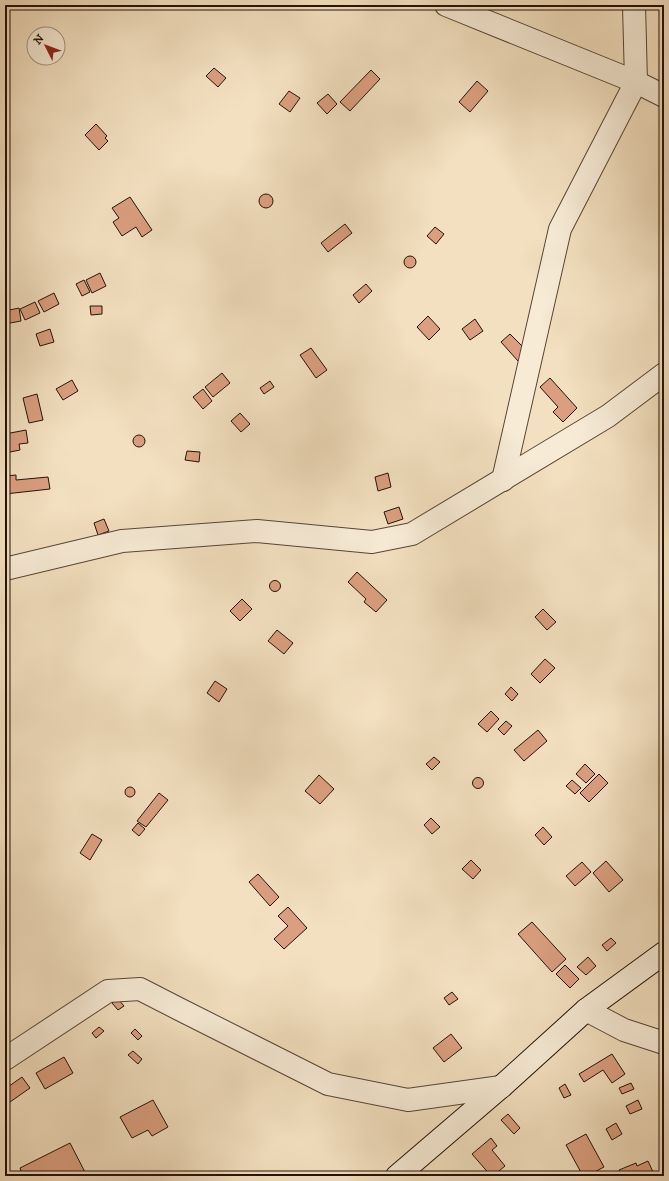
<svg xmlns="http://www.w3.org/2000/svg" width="669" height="1181" font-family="'IM FELL DW Pica',serif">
	<rect width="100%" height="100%" fill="#f3e0c0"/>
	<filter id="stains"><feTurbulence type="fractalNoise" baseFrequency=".005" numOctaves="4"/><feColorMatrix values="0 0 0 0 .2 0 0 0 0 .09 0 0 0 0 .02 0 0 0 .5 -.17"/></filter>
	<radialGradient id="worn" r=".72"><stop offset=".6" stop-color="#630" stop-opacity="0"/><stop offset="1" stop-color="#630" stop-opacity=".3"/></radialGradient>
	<g fill="#db9f80" stroke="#251108">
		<path d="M46 28 54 34H41Z"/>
		<path d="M214 68 226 78 218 87 206 76Z"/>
		<path d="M371 70 380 79 350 111 340 102Z"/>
		<path d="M477 81 488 91 470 112 459 102Z"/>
		<path d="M289 91 300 98 290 112 279 104Z"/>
		<path d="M328 94 337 104 327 114 317 103Z"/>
		<path d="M96 124 107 136 105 138 108 141 99 150 85 135Z"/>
		<circle cx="266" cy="201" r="7"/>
		<path d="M130 197 152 230 142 237 136 227 122 236 113 222 119 218 112 208Z"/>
		<path d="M345 224 352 233 328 252 321 243Z"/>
		<path d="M435 227 444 234 436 244 427 236Z"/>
		<circle cx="410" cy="262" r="6"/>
		<path d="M100 273 106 286 92 293 86 280Z"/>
		<path d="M84 280 90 292 82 296 76 284Z"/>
		<path d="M366 284 372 291 359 303 353 295Z"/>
		<path d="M54 293 59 304 44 312 38 301Z"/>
		<path d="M35 302 40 313 25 320 20 309Z"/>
		<path d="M90 306H102V314L91 315Z"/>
		<path d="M19 308 21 321 5 324V311Z"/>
		<path d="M428 316 440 329 429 340 417 327Z"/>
		<path d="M475 319 483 331 470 340 462 329Z"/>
		<path d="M50 329 54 342 40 346 36 334Z"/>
		<path d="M510 334 528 352 518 361 501 342Z"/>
		<path d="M311 348 327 370 316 378 300 355Z"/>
		<path d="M222 373 230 383 213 397 205 387Z"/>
		<path d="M550 378 577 408 563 422 553 412 558 407 540 387Z"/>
		<path d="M72 380 78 391 63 400 56 389Z"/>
		<path d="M270 381 274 387 264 394 260 388Z"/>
		<path d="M203 389 212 401 203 409 193 397Z"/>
		<path d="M37 394 43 420 29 423 23 398Z"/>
		<path d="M240 413 250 424 241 432 231 421Z"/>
		<path d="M26 430 28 443 19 444 20 450 5 453V434Z"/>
		<circle cx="139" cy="441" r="6"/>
		<path d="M187 451 200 452 199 462 185 460Z"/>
		<path d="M388 473 391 487 378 491 375 477Z"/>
		<path d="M16 475V480L48 477 50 489 5 494V476Z"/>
		<path d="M399 507 403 519 388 524 384 512Z"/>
		<path d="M104 519 109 531 98 535 94 523Z"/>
		<path d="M357 572 387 600 376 612 364 602 366 599 348 582Z"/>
		<circle cx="275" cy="586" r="5.5"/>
		<path d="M242 599 252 609 240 621 230 611Z"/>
		<path d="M543 609 556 622 547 630 535 617Z"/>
		<path d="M277 630 293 643 284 654 268 641Z"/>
		<path d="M545 659 555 668 540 683 531 674Z"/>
		<path d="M215 681 227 689 219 702 207 693Z"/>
		<path d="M511 687 518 694 512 701 505 694Z"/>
		<path d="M491 711 499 719 487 732 478 724Z"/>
		<path d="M506 721 512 726 504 735 498 729Z"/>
		<path d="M538 730 547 741 524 761 514 750Z"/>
		<path d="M434 757 440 762 432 770 426 764Z"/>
		<path d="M585 764 595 774 586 783 576 774Z"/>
		<path d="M599 774 608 783 589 802 580 793Z"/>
		<path d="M319 775 334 789 320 804 305 791Z"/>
		<circle cx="478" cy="783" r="5.5"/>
		<path d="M572 780 581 788 575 794 566 786Z"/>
		<circle cx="130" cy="792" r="5"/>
		<path d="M159 793 168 800 146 827 137 821Z"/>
		<path d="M431 818 440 827 432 834 424 825Z"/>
		<path d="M138 823 145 829 139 836 132 830Z"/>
		<path d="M543 827 552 837 544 845 535 835Z"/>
		<path d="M92 834 102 840 90 860 80 853Z"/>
		<path d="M471 860 481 870 473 879 462 869Z"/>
		<path d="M606 861 623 880 609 892 593 873Z"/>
		<path d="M582 862 591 872 575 886 566 876Z"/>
		<path d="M258 874 279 897 270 906 249 882Z"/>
		<path d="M288 907 307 928 284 949 274 939 288 926 278 916Z"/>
		<path d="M532 922 566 959 552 972 518 934Z"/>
		<path d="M611 938 616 943 607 951 602 945Z"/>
		<path d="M588 957 596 966 586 975 577 967Z"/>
		<path d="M565 965 579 979 570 988 556 974Z"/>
		<path d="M452 992 458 999 449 1005 444 998Z"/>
		<path d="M118 999 124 1006 118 1010 112 1003Z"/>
		<path d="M99 1027 104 1031 96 1038 92 1033Z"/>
		<path d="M135 1029 142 1036 138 1040 131 1033Z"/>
		<path d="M451 1034 462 1048 444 1062 433 1048Z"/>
		<path d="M133 1051 142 1059 138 1064 128 1055Z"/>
		<path d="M612 1054 625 1074 612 1083 603 1070 584 1082 579 1074Z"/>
		<path d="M64 1057 73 1073 45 1089 36 1073Z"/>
		<path d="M22 1077 30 1088 10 1102 5 1095V1089Z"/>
		<path d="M631 1083 634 1089 622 1094 619 1088Z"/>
		<path d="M565 1084 571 1095 564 1098 559 1088Z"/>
		<path d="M153 1100 168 1127 152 1136 148 1130 132 1138 120 1117Z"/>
		<path d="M638 1100 642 1109 630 1114 626 1106Z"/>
		<path d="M508 1114 520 1128 514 1134 501 1120Z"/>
		<path d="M616 1123 622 1134 612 1140 606 1129Z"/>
		<path d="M586 1134 604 1167 587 1176H583L566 1145Z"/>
		<path d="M491 1138 497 1146 492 1150 505 1166 493 1176H491L472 1154Z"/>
		<path d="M70 1143 87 1176H23L20 1168Z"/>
		<path d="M648 1161 653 1172 642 1176H616L621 1174 619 1170 636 1163 637 1166Z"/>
	</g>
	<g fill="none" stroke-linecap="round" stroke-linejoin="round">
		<defs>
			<g id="street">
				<path d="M446 5 636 82 664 96"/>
				<path d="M503 480 560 229 636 82 634 5"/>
				<path d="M5 569 122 541 257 531 372 542 412 534 608 416 664 374"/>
				<path d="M586 1010 624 1030 664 1043"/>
				<path d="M5 1059 108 991 140 989 177 1008 328 1084 408 1100 501 1087"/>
			</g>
			<path id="secondary" d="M397 1176 501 1087 586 1010 664 953"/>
		</defs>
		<use href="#street" stroke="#584536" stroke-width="24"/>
		<use href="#secondary" stroke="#251108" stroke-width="24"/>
		<use href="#street" stroke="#f7ebd6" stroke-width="22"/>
		<use href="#secondary" stroke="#f7ebd6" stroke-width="22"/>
	</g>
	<rect width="669" height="1181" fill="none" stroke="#f3e0c0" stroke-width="20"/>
	<rect x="6" y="6" width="657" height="1169" fill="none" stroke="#251108" stroke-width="2"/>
	<rect x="10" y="10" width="649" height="1161" fill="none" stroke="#251108"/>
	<g transform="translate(46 46) rotate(312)"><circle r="19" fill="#f7ebd6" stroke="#a39484"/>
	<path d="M0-3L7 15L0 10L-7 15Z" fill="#8f2418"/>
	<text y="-6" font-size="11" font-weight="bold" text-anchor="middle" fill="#251108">N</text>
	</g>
	<rect width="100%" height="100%" filter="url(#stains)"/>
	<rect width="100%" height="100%" fill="url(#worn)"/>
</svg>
